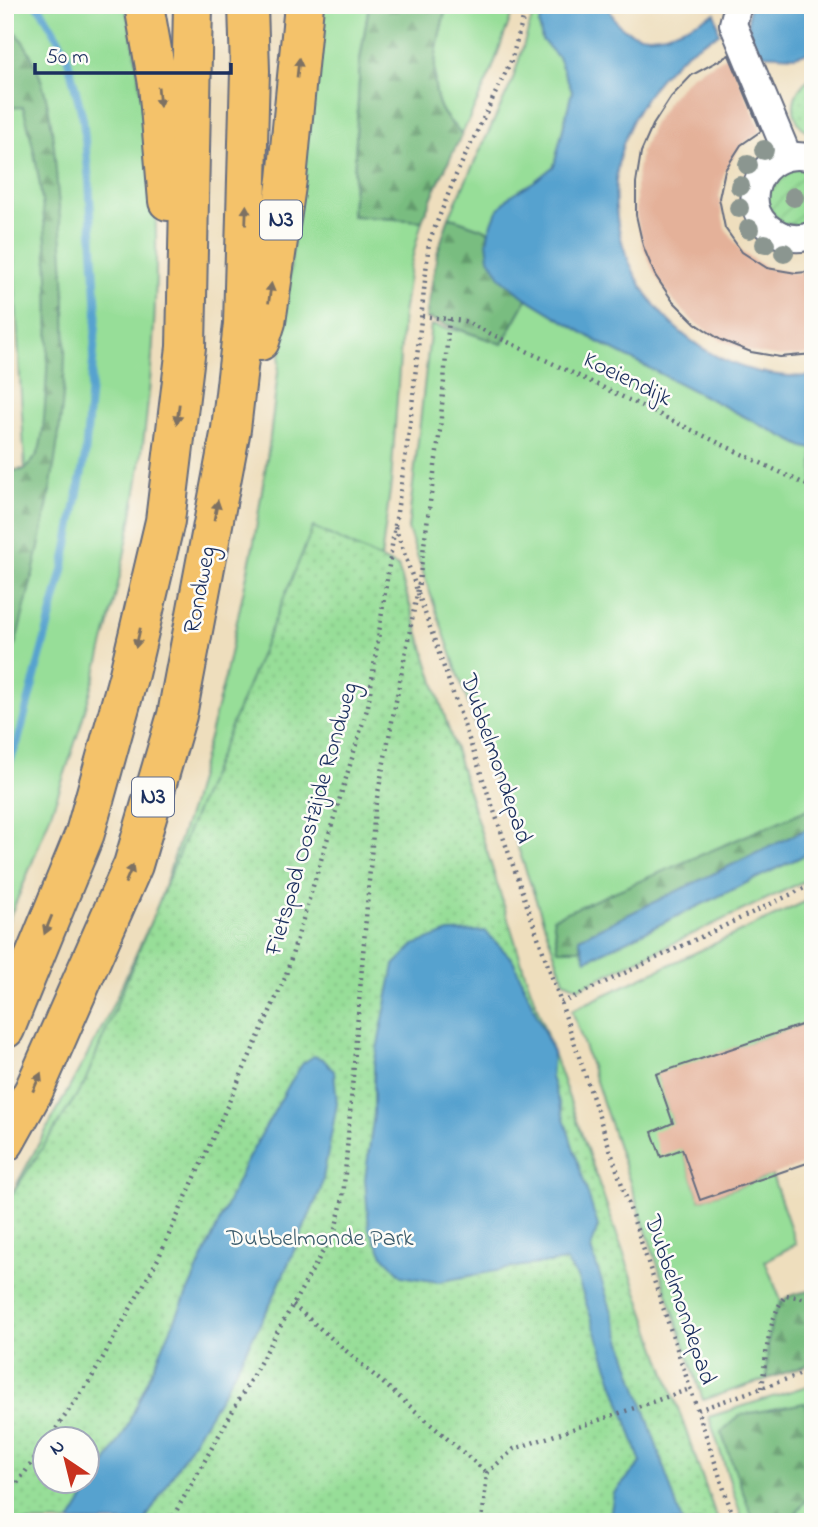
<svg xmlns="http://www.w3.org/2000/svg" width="818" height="1527" font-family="'Indie Flower',sans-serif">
	<defs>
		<pattern id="forest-firs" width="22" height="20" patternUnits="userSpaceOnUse" patternTransform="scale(1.75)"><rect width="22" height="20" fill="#79bd80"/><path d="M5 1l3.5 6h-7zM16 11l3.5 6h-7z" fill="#629a6c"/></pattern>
		<pattern id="park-dots" width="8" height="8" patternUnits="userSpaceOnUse" patternTransform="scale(1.75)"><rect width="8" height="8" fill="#97de98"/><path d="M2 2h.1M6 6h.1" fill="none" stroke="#82bf85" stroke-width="1.8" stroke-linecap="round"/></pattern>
		<pattern id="garden-furrows" width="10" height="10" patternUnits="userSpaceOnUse" patternTransform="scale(1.75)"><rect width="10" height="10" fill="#97de98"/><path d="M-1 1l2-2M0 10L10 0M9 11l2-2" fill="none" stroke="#82bf85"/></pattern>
	</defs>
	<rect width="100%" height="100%" fill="#fdfcf7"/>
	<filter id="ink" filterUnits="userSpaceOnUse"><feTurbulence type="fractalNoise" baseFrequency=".0143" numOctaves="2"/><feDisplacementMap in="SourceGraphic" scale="14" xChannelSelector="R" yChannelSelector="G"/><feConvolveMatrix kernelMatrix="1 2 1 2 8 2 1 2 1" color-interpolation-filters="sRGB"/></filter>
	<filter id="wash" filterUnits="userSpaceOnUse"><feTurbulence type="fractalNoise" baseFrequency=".00686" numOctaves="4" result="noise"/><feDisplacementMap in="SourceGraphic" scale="28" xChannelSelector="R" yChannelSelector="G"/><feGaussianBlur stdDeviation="1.57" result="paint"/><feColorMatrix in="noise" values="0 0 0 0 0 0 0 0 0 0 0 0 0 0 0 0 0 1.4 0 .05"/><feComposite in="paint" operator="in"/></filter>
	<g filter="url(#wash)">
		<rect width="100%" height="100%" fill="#eedebd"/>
		<g fill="#97de98" stroke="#59867b" stroke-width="2">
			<path d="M5 5H125C134 40 139 74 143 109 147 137 153 165 155 193 165 445 106 697 5 928V471L25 469 9 177 5 176Z"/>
			<path d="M313 5H369L360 61 352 216 422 221 410 267 403 314 391 483 380 566 247 836 5 1206 105 1022 157 908 191 806 225 677 254 542 269 445 289 284Z"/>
			<path d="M447 5H515L491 72 462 134C455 127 445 118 441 109 427 81 439 34 447 5Z"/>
			<path d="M536 5H546L539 24 542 39 558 57 572 91 554 166 535 181 510 196 497 211 489 231 449 217 512 82Z"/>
			<path d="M527 299 598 342 804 447 813 449V826L581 949 586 960 813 851V877L579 988 564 981 408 529 431 325 458 331 460 330 502 344Z"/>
			<path d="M813 898V1021L657 1075 700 1200 772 1175 796 1244 765 1261 782 1303C766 1324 768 1354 767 1379L703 1400 572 1010Z"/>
			<path d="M813 1384V1522H743L709 1417Z"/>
		</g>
		<g fill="url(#forest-firs)" stroke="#4a766f" stroke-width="2">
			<path d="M369 5H447C439 34 427 81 441 109 445 118 455 127 462 134L434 192 422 221 352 216 360 60Z"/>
			<path d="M5 21C49 60 53 130 57 184 64 258 69 333 62 407 52 501 30 592 5 683V471L25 470C29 465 35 459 38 453 44 439 45 405 46 389 52 296 49 197 23 107L5 108Z"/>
			<path d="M449 217 489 231C483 263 504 280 527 299L502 344 426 318 437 254Z"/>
			<path d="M813 807V826L579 938 581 949H558L553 918Z"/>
			<path d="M808 1291 813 1292V1363L767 1379C767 1357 766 1313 786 1298 792 1294 801 1293 808 1291Z"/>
			<path d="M805 1403 813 1434V1491L795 1515 804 1522H754L721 1432 740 1415Z"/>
		</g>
		<g fill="url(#park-dots)" stroke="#59867b" stroke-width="2" fill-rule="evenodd">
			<path d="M813 76V135C786 121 789 91 813 76Z"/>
			<path d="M313 527 398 567 525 973 718 1522H5V1205L84 1084ZM46 1440H88V1482H46Z"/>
		</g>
		<path fill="url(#garden-furrows)" stroke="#59867b" stroke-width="2" d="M807 168 813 172V222L806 226 782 224 766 205 770 181 783 170Z"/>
		<g fill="#57a2cf" stroke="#396896" stroke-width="2">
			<path d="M546 5H607C610 11 614 19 618 24 647 51 687 26 715 13L719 34C689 47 665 69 647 96 560 221 665 386 813 376V449L804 447 598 342 523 296 501 278 489 258 487 241 489 231 497 211 510 196 535 181 554 166 572 91 558 57 542 40 539 24Z"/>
			<path d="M750 5H813V51L795 56 760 54C750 39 745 23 750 5Z"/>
			<path d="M813 826V851L586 960 579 938Z"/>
			<path d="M485 931 513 960 553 1053 551 1077 598 1226 591 1249 682 1522H609L614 1493 641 1463 577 1277 566 1261 522 1266 438 1282 402 1276 384 1257 369 1229 365 1179 374 1113V1064L394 965 414 945 449 932Z"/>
			<path d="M314 1056 323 1059 334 1071 337 1104 321 1189 271 1303 224 1391 144 1522H70L125 1431 246 1162 290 1083 303 1063Z"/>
		</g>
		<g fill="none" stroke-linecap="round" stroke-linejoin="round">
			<path stroke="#57a2cf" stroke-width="8" d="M5 774 18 741 63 570 85 456 97 314 89 181 83 119 66 52 42 11 36 5"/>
		</g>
		<g id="blocks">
			<g fill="#e4b199">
				<path d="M729 55 761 131 741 145 725 170 719 198 725 228 742 252 767 268 796 273 806 272 813 311V354L780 357 751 352 721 340 695 323 672 300 655 275 643 246 636 215V183L641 152 653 125 671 97 692 75Z"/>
				<path d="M813 1021V1161L700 1200 682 1149 661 1157 652 1132 673 1123 656 1074Z"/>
			</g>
		</g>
	</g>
	<g filter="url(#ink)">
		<use href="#blocks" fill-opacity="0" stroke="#656c7f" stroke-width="2"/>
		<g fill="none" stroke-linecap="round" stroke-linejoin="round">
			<defs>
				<g id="minor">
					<path d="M738 5 733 24 788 156"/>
					<path d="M813 158C756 143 732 215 781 235 791 239 803 239 813 235"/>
				</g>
				<g id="highway">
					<path d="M144 5 158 84 168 201"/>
					<path d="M260 341 266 322 287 179 304 5"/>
					<path d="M5 1029 85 833 129 674 165 521 186 347 193 5"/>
					<path d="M5 1142 34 1090 133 865 177 715 231 429 243 324 250 71 248 5"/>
				</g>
			</defs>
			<use href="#minor" stroke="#656c7f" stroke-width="30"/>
			<use href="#highway" stroke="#656c7f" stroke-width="42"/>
			<g stroke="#656c7f" stroke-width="4.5" stroke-dasharray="2 5" stroke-linecap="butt">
				<path d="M422 316 464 321 813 488"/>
				<path d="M395 527 561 1003 735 1522"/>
				<path d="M561 1003 813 884"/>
				<path d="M293 1305 487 1473"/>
				<path d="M762 1388C766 1358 767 1319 786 1295L813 1300"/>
				<path d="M698 1410 813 1370"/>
				<path d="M48 1440 91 1379 158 1259 285 978 368 706 410 425 429 242 456 175 511 61 527 5"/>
				<path d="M5 1500 46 1443"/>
				<path d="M170 1522 335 1230 343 1198 375 808 418 589 440 430 449 319"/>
				<path d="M482 1522 487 1473 514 1449 690 1389"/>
			</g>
			<use href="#minor" stroke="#fff" stroke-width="26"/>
			<use href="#highway" stroke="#f4c26a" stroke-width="38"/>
		</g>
		<g fill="#8b9690">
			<circle cx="764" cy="150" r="10"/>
			<circle cx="748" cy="165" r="10"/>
			<circle cx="740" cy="186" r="10"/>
			<circle cx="794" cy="197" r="10"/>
			<circle cx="739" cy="208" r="10"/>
			<circle cx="749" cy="229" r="10"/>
			<circle cx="765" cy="244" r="10"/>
			<circle cx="784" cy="253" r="10"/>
		</g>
		<defs><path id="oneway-solid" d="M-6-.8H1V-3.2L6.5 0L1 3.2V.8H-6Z" transform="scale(1.75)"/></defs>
		<g fill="#7d7163">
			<use href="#oneway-solid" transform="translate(298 68) rotate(-84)"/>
			<use href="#oneway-solid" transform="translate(159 97) rotate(85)"/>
			<use href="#oneway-solid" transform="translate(246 215) rotate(-88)"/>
			<use href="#oneway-solid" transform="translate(270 293) rotate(-82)"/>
			<use href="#oneway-solid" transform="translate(178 414) rotate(97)"/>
			<use href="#oneway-solid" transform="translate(216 510) rotate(-79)"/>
			<use href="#oneway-solid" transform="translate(138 638) rotate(103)"/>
			<use href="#oneway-solid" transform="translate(129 874) rotate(-67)"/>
			<use href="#oneway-solid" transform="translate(48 925) rotate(112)"/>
			<use href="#oneway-solid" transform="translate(37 1082) rotate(-66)"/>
		</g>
	</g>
	<g text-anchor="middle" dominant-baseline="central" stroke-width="5" stroke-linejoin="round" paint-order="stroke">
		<g fill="#fdfcf7" stroke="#5f6c8c" stroke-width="2">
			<rect x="260" y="200.5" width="42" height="39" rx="5"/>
			<rect x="132" y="777.5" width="42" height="39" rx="5"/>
		</g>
		<g font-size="23" font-weight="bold" fill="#1b2f5e">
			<text x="281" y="220">N3</text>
			<text x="153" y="797">N3</text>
		</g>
		<g font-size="24" fill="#1b2f5e" stroke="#fdfcf7">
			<text transform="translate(627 380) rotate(26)">Koeiendijk</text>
			<text transform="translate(201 590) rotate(-79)">Rondweg</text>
			<text transform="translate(495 759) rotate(71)">Dubbelmondepad</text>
			<text transform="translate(313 819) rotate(-74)">Fietspad Oostzijde Rondweg</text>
			<text transform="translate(679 1300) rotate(71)">Dubbelmondepad</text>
		</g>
		<g font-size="24" fill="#3a5b6c" stroke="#fdfcf7">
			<text x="320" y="1239">Dubbelmonde Park</text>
		</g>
	</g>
	<rect width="818" height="1527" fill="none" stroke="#fdfcf7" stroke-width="28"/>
	<g transform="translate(66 1460) rotate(325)"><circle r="33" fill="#fdfcf7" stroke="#a3aaba" stroke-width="2"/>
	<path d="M0-5L12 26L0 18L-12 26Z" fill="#c8321e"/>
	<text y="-10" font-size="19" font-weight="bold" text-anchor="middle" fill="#1b2f5e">N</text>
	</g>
	<path d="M35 63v10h196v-10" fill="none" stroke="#1b2f5e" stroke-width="3.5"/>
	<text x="46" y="63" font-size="21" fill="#1b2f5e" stroke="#fdfcf7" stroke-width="5" paint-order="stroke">50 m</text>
</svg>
